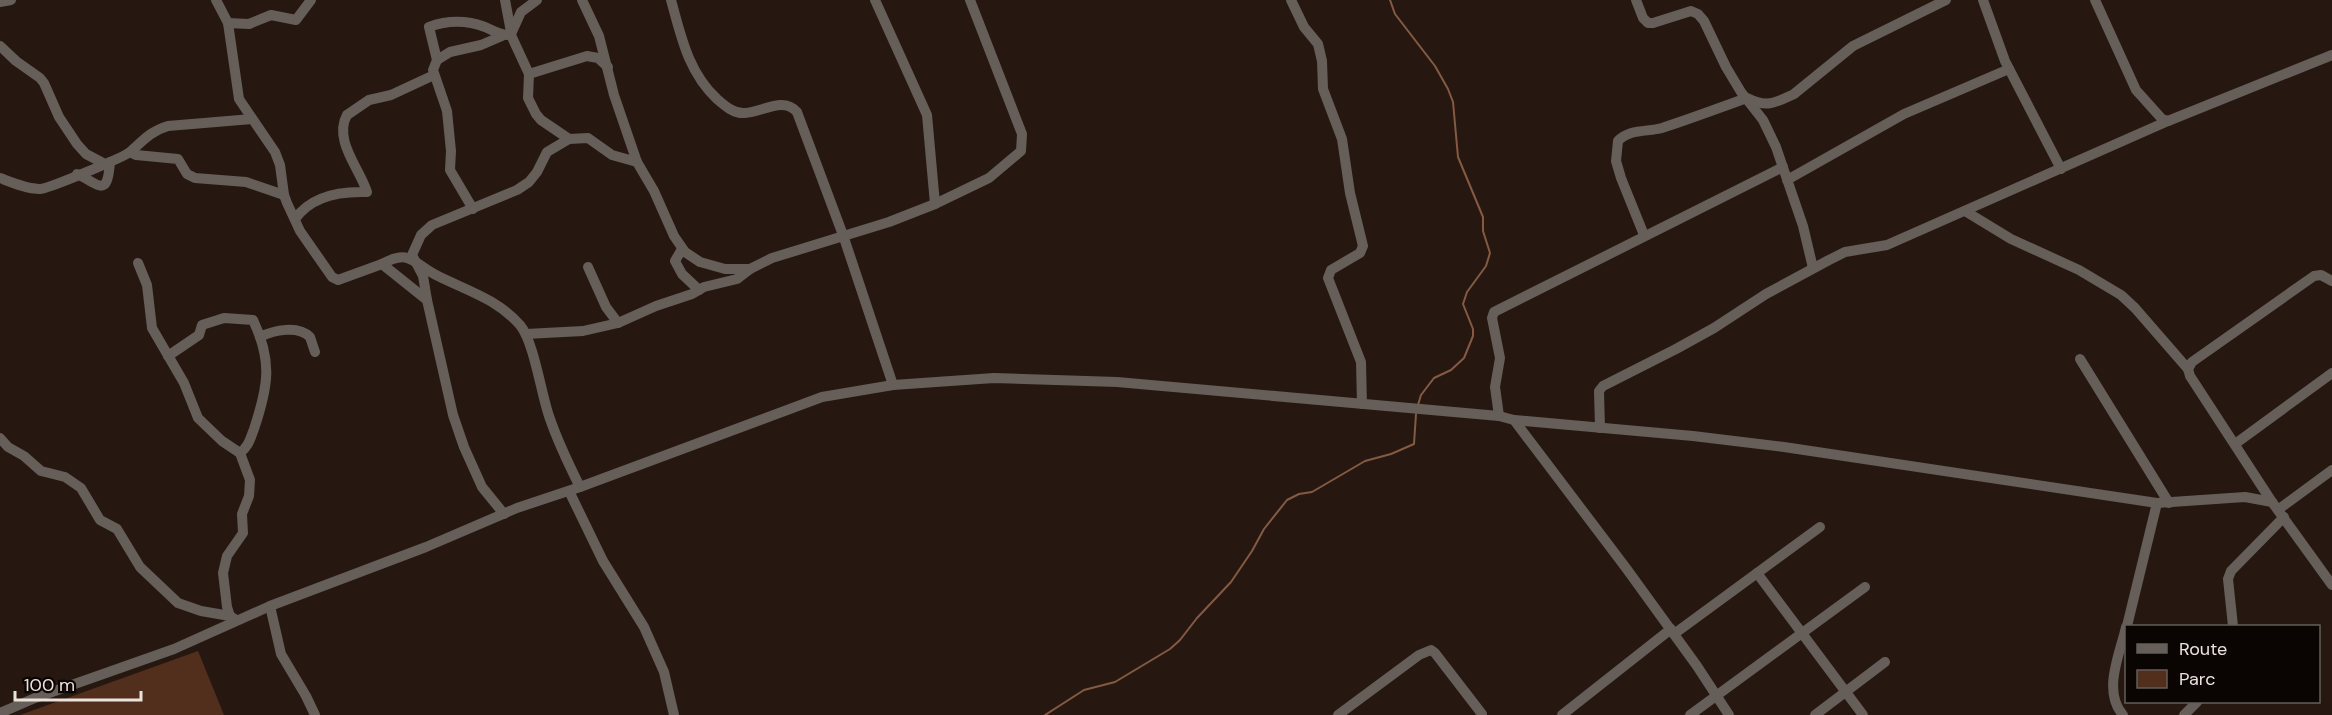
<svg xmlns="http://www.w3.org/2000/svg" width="2332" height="715" font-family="'DM Sans',sans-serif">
	<rect width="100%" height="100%" fill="#261810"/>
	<path fill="#522f1c" d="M198 651 224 715H20Z"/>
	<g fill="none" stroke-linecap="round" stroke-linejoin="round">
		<g stroke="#845a43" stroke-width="2">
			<path d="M1390 0 1395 14 1435 66 1448 89 1453 102 1458 157 1483 217V231L1490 253 1486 266 1467 292 1463 304 1473 329V336L1464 358 1451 370 1434 378 1421 395 1418 405"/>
			<path d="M1045 715 1084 690 1115 682 1170 649 1180 640 1197 618 1231 582 1252 551 1264 529 1287 500 1299 494 1312 492 1365 461 1391 454 1414 444 1416 414"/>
		</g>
		<g stroke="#665e59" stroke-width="10">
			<path d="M216 0 228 23 239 99 275 152 280 165 284 195 287 203 300 231 332 277 338 280 382 264 427 300 453 415 464 447 482 487 504 514"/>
			<path d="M505 0 511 32"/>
			<path d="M582 0 599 36 614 95 637 162 654 191 674 236 685 252 700 262 725 269H750L772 258 889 222 935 204 989 178 1021 151 1022 134 970 0"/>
			<path d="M671 0C681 36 688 72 717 99 725 106 734 114 745 113 763 112 783 96 797 112L843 235 893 385"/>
			<path d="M875 0 927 115 935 204"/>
			<path d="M1291 0 1304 27 1318 44 1322 61 1323 89 1342 139 1350 193 1363 246 1360 253 1331 270 1328 278 1361 362 1362 404"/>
			<path d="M1636 0 1643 18 1648 23H1653L1691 11 1698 14 1704 21 1726 67 1741 92 1763 120 1776 147 1803 226 1813 268"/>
			<path d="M1983 0 2005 61 2061 169"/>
			<path d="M2095 0 2136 90 2162 119 2168 121"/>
			<path d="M0 2 11 0"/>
			<path d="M228 23 249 24 271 15 296 20 311 0"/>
			<path d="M511 34 521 12 537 0"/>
			<path d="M0 46 16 61 40 78 44 83 59 117 77 144 86 154 103 163"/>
			<path d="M437 60 450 52 481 45 502 36"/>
			<path d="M529 74 587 56 598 58 608 67"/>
			<path d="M130 152 136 155 178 159 187 174 195 178 246 182 284 195"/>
			<path d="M77 174C99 184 107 199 110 162"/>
			<path d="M0 178C13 183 27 189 40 189 48 189 124 157 130 152 144 140 149 132 168 126L252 119"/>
			<path d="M1787 180 1904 114 2009 69"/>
			<path d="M473 209 450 170 451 151 447 111 433 70 437 60 429 27C448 20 466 20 485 27 494 31 501 36 511 35L529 74 528 98 536 114 541 120 569 139"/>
			<path d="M1965 211 2011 239 2079 270 2121 295 2135 308 2188 369 2190 376 2272 502 2332 585"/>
			<path d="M295 219C311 196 340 191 367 192 360 169 333 140 347 115L369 100 391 95 434 75"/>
			<path d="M1644 235 1621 178 1616 161 1618 141C1629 129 1647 132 1662 128 1690 119 1719 108 1747 98 1767 108 1775 103 1794 94L1853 46 1946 0"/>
			<path d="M682 249 675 261 682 274 699 290"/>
			<path d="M138 263 147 285 152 328 184 383 198 418 222 441 240 453"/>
			<path d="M382 264C411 248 413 264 438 276 468 291 497 299 520 325 534 342 541 393 549 416 557 440 569 465 580 487"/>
			<path d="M588 267 606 307 618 323"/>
			<path d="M427 300 423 276 412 255 421 235 432 225 517 190 529 182 537 172 547 152 569 139 588 138 612 155 637 162"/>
			<path d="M526 334 583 331 618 323 656 306 692 294 704 287 737 279 750 269"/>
			<path d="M260 337C274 330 298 325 310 337L315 352"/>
			<path d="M168 356 199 335 202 325 224 318 253 320C273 362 268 387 254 429 250 439 249 446 240 453L250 480 249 496 242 514 243 533 227 556 223 573 227 607 230 616 236 620"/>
			<path d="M2080 359 2169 503"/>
			<path d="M2188 369 2192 362 2314 276 2321 275 2332 281"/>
			<path d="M1499 416 1495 387 1500 358 1492 318 1494 312 1783 167"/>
			<path d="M1514 420 1626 568 1697 666 1729 715"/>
			<path d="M1600 428 1599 391 1603 386 1676 349 1714 328 1766 294 1829 260 1845 252 1887 245 2168 121 2332 55"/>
			<path d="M0 438 8 447 24 456 41 471 65 477 81 488 100 520 117 529 140 567 178 603 201 611 230 616"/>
			<path d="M2235 444 2332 373"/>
			<path d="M569 491 603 561 644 627 664 672 674 715"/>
			<path d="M2279 509 2332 470"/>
			<path d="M1757 573 1863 715"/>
			<path d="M270 606 281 654 306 696 315 715"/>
			<path d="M2127 626 2157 503"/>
			<path d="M2233 626 2228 579 2231 571 2284 517"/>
			<path d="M1674 634 1820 527"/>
			<path d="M0 713 35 698 174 649 270 606 426 547 517 508 580 487 822 397 893 385 994 378 1117 382 1499 416 1514 420 1693 436 1784 447 2157 503 2245 497 2272 502"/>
			<path d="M1338 715 1419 655 1431 650 1435 653 1482 714"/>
			<path d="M1562 715 1671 629"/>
			<path d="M1690 715 1865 587"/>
			<path d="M1815 715 1885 662"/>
			<path d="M2123 715C2102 691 2120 654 2126 627"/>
			<path d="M2184 715 2197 702"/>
		</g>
	</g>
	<rect x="2125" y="625" width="195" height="78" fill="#0a0503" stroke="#645d5a" stroke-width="1.5"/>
	<rect x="2137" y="644" width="30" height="9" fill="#665e59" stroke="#645d5a" stroke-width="1.5"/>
	<text x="2179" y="655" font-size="18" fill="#ece2dc">Route</text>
	<rect x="2137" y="670" width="30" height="18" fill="#522f1c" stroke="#645d5a" stroke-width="1.5"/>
	<text x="2179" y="685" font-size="18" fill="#ece2dc">Parc</text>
	<path d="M15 691v9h126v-9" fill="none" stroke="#ece2dc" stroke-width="3"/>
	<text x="24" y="691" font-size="18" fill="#ece2dc" stroke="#0a0503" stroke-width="4.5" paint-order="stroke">100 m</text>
</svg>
